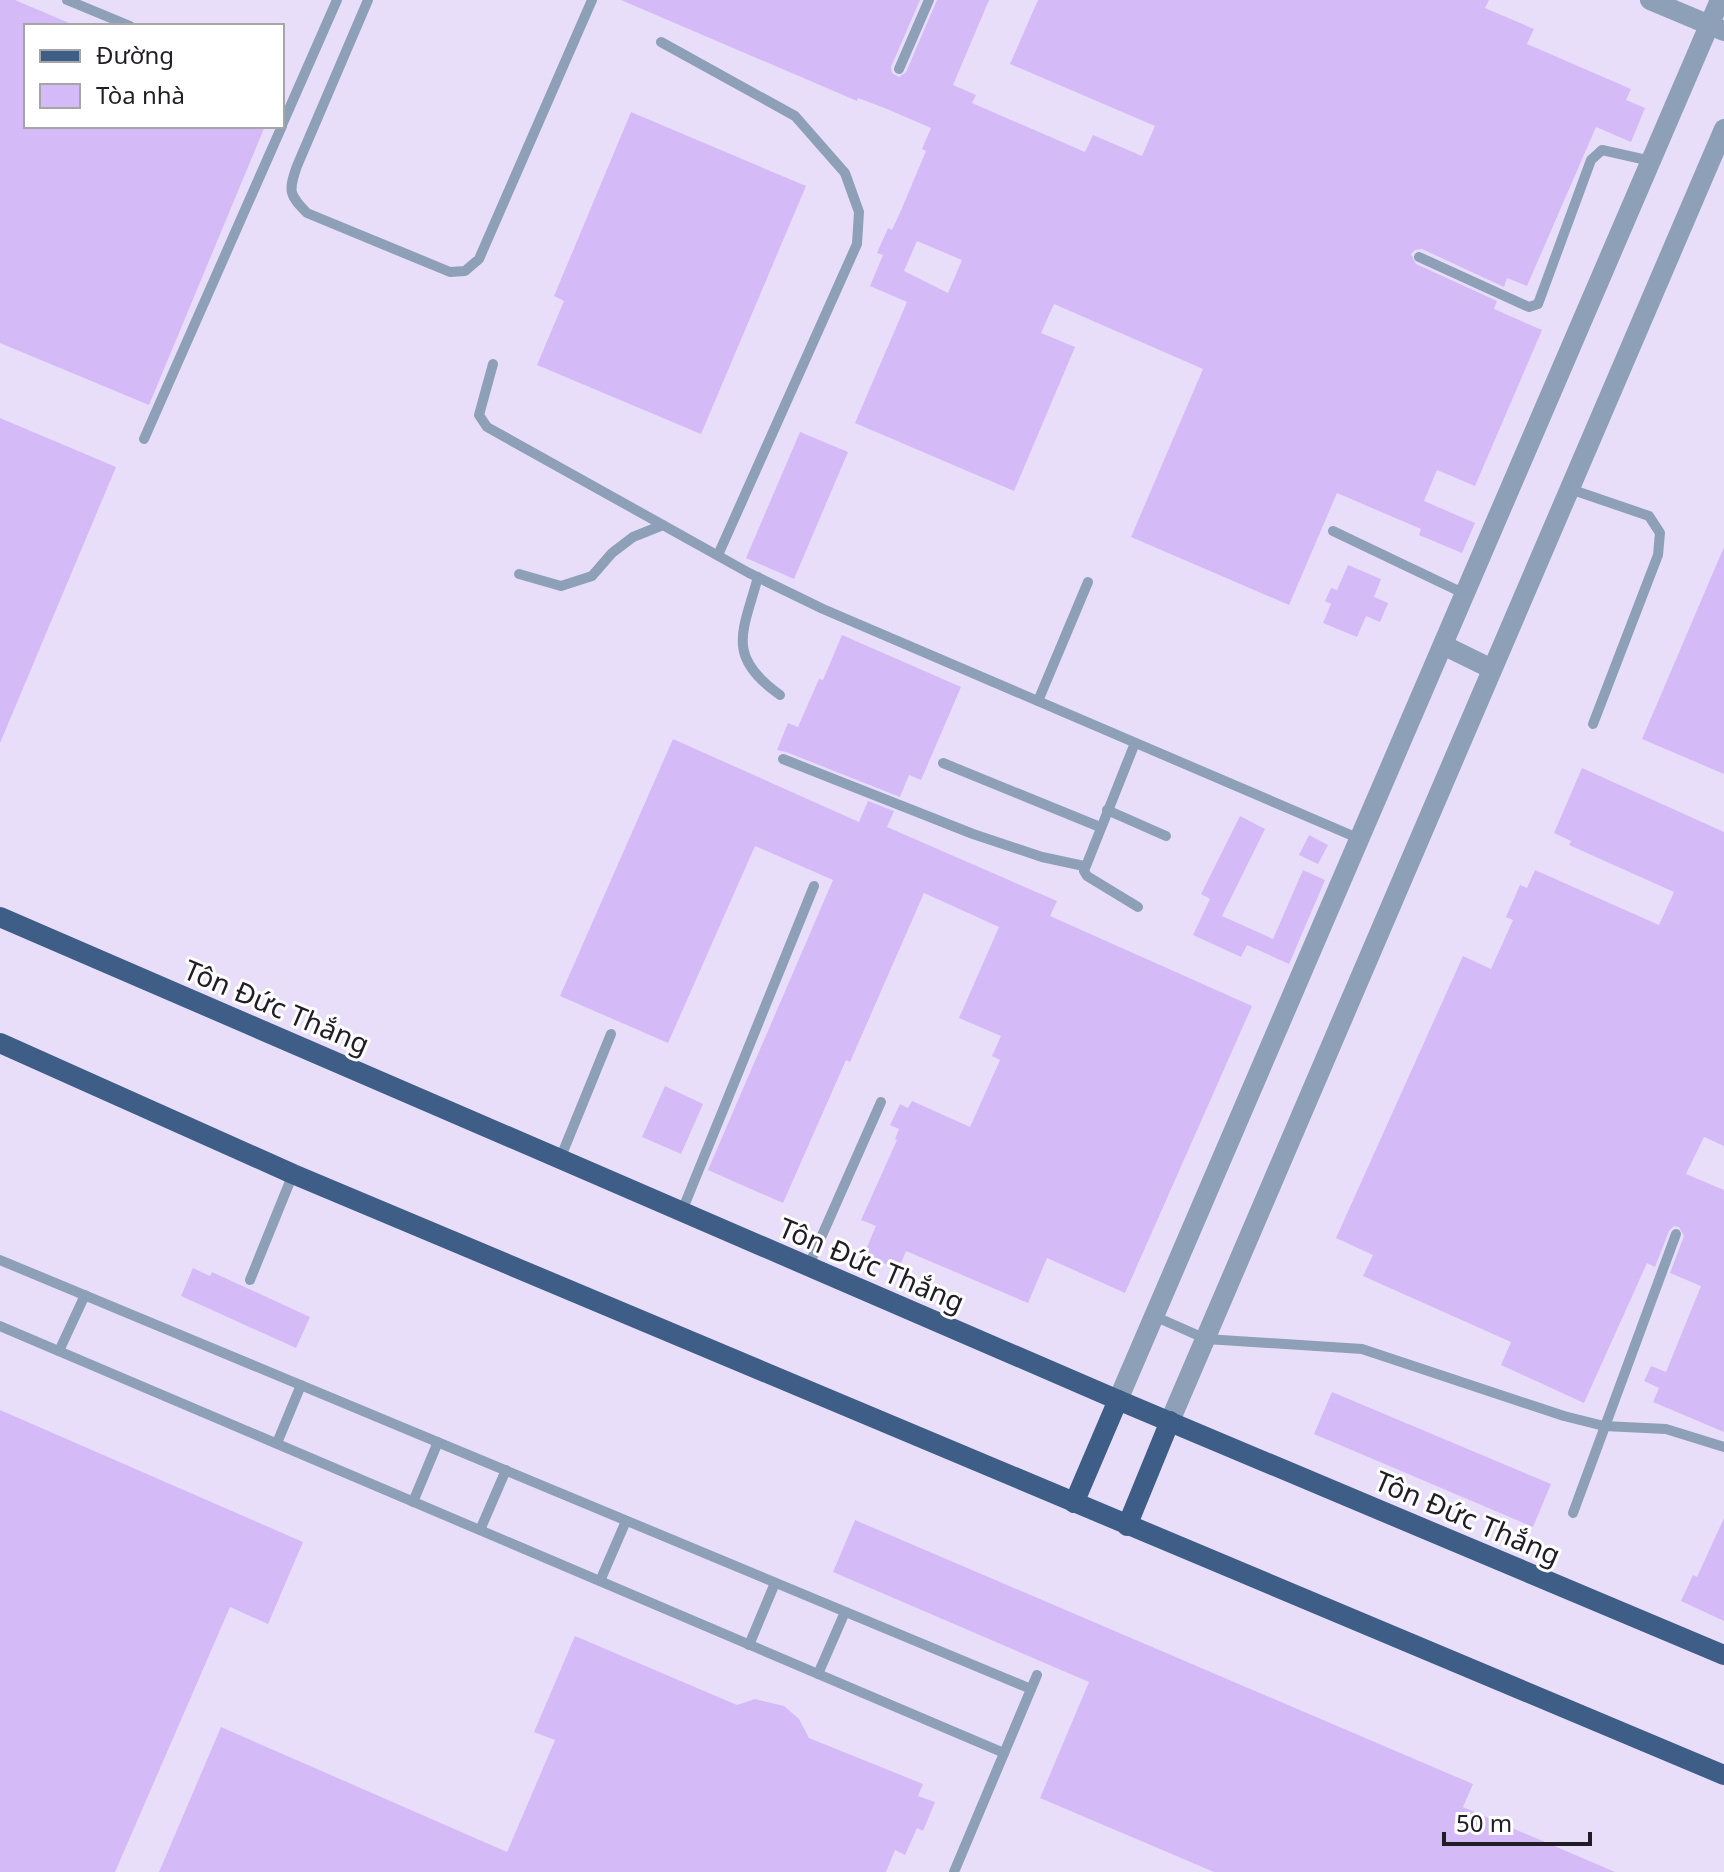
<svg xmlns="http://www.w3.org/2000/svg" width="1724" height="1872" font-family="'Noto Sans',sans-serif">
	<rect width="100%" height="100%" fill="#f2ebfc"/>
	<path fill="#e9defa" fill-rule="evenodd" d="M0 0H1724V1872H0ZM26 26H282V126H26Z"/>
	<g fill="#d5baf8" fill-rule="evenodd">
		<path d="M0 0H15L76 26H26V126H265L149 405 0 343Z"/>
		<path d="M621 0H920L891 67 892 73 899 77 906 72 937 0H989L953 85 976 95 972 103 1085 152 1093 135 1142 156 1155 126 1010 64 1038 0H1489L1485 8 1534 29 1527 44 1631 89 1626 100 1645 108 1631 142 1596 127 1527 286 1507 278 1504 287 1422 249 1415 250 1411 254 1416 264 1497 301 1494 309 1542 330 1475 486 1437 470 1424 501 1475 523 1462 553 1419 535 1421 529 1337 493 1289 605 1131 537 1203 369 1054 304 1041 333 1075 347 1014 491 855 423 907 302 870 286 883 255 877 253 888 228 892 230 902 208 926 151 922 149 931 128 887 109 858 98 857 101ZM917 241 962 260 948 293 904 271Z"/>
		<path d="M631 112 806 186 701 434 537 365 564 301 554 296Z"/>
		<path d="M0 418 116 467 0 743Z"/>
		<path d="M800 432 848 452 794 579 746 558Z"/>
		<path d="M1724 547V774L1642 739Z"/>
		<path d="M1348 565 1381 579 1374 597 1388 603 1380 622 1366 616 1357 637 1323 623 1331 604 1325 601 1331 588 1337 590Z"/>
		<path d="M842 635 961 687 921 780 909 775 900 797 786 752 777 750 788 723 798 727 819 679 823 680Z"/>
		<path d="M673 739 859 822 868 801 894 811 887 827 1057 901 1050 916 1252 1006 1125 1293 1047 1258 1028 1303 906 1251 898 1270 864 1254 876 1226 861 1220 897 1140 895 1139 899 1129 890 1125 900 1104 908 1108 912 1101 970 1127 1000 1060 992 1056 1001 1036 959 1018 999 927 924 893 850 1062 846 1060 783 1203 708 1170 833 880 755 846 668 1043 560 996Z"/>
		<path d="M1582 768 1724 832V1146L1704 1137 1686 1174 1724 1190V1432L1653 1402 1659 1388 1644 1381 1651 1366 1666 1372 1701 1286 1670 1273 1684 1236 1679 1227 1674 1226 1669 1231 1655 1267 1647 1263 1584 1403 1501 1365 1511 1342 1363 1276 1373 1255 1336 1238 1463 956 1491 969 1513 920 1506 917 1520 885 1527 888 1535 870 1659 925 1674 892 1569 845 1571 841 1554 833Z"/>
		<path d="M1240 816 1265 829 1222 916 1273 939 1303 870 1325 880 1289 964 1247 945 1241 957 1193 935 1210 899 1201 894Z"/>
		<path d="M1309 835 1328 845 1318 864 1299 855Z"/>
		<path d="M665 1086 703 1104 681 1154 642 1137Z"/>
		<path d="M193 1268 210 1276 212 1272 310 1317 296 1348 181 1296Z"/>
		<path d="M1332 1392 1551 1484 1533 1527 1314 1434Z"/>
		<path d="M0 1410 303 1542 268 1624 230 1607 115 1872H0Z"/>
		<path d="M1724 1518V1621L1681 1601 1693 1575 1697 1577Z"/>
		<path d="M855 1520 1473 1784 1463 1807 1615 1872H1214L1040 1798 1089 1682 833 1572Z"/>
		<path d="M575 1636 737 1705 755 1699 784 1706 799 1719 809 1738 923 1784 918 1796 935 1802 923 1831 917 1828 905 1855 895 1850 886 1872H159L221 1727 507 1852 555 1740 534 1732Z"/>
	</g>
	<g fill="none" stroke-linecap="round" stroke-linejoin="round">
		<g stroke="#8ea0b8" stroke-width="10">
			<path d="M67 0 130 26"/>
			<path d="M368 0 297 166C288 191 289 195 307 213L450 272 465 271 479 259 592 0"/>
			<path d="M661 42 795 116 845 173 859 212 857 244 718 555"/>
			<path d="M899 69 929 0"/>
			<path d="M282 125 337 0"/>
			<path d="M1419 257 1529 307 1538 304 1591 160 1602 150 1651 161"/>
			<path d="M493 364 479 415 487 427 749 573 823 609 1360 839"/>
			<path d="M144 439 282 126"/>
			<path d="M1570 489 1649 516 1660 533 1658 555 1593 724"/>
			<path d="M1333 531 1465 594"/>
			<path d="M519 574 561 586 592 576 612 553 633 537 663 525"/>
			<path d="M758 577C743 632 725 656 780 695"/>
			<path d="M1038 701 1088 582"/>
			<path d="M1135 743 1084 871 1087 876 1138 907"/>
			<path d="M783 759 973 834 1042 857 1084 866"/>
			<path d="M943 763 1100 827"/>
			<path d="M1107 810 1166 836"/>
			<path d="M560 1159 611 1034"/>
			<path d="M682 1211 814 886"/>
			<path d="M0 1260 1031 1689"/>
			<path d="M808 1267 881 1102"/>
			<path d="M250 1280 293 1174"/>
			<path d="M1154 1316 1206 1339 1362 1349 1564 1416 1604 1426 1666 1429 1724 1447"/>
			<path d="M0 1326 1004 1753"/>
			<path d="M59 1351 85 1295"/>
			<path d="M277 1443 301 1385"/>
			<path d="M413 1502 438 1442"/>
			<path d="M1573 1513 1676 1234"/>
			<path d="M480 1530 506 1470"/>
			<path d="M600 1581 626 1521"/>
			<path d="M749 1645 775 1583"/>
			<path d="M818 1674 845 1612"/>
			<path d="M954 1872 1037 1675"/>
		</g>
		<g stroke="#8ea0b8" stroke-width="20">
			<path d="M1650 0 1724 31"/>
			<path d="M1443 645 1492 669"/>
			<path d="M1118 1400 1720 0"/>
			<path d="M1170 1421 1724 129"/>
		</g>
		<g stroke="#3e5e87" stroke-width="20">
			<path d="M0 917 1118 1400 1724 1655"/>
			<path d="M0 1043 293 1174 1724 1775"/>
			<path d="M1074 1503 1118 1400"/>
			<path d="M1127 1526 1170 1421"/>
		</g>
	</g>
	<g text-anchor="middle" dominant-baseline="central" stroke-width="6" stroke-linejoin="round" paint-order="stroke">
		<g font-size="28" fill="#211d27" stroke="#fff">
			<text transform="translate(277 1006) rotate(23)">Tôn Đức Thắng</text>
			<text transform="translate(872 1264) rotate(23)">Tôn Đức Thắng</text>
			<text transform="translate(1468 1517) rotate(23)">Tôn Đức Thắng</text>
		</g>
	</g>
	<rect x="24" y="24" width="260" height="104" fill="#ffffff" stroke="#a6a5a9" stroke-width="2"/>
	<rect x="40" y="50" width="40" height="12" fill="#3e5e87" stroke="#a6a5a9" stroke-width="2"/>
	<text x="96" y="64" font-size="24" fill="#211d27">Đường</text>
	<rect x="40" y="84" width="40" height="24" fill="#d5baf8" stroke="#a6a5a9" stroke-width="2"/>
	<text x="96" y="104" font-size="24" fill="#211d27">Tòa nhà</text>
	<path d="M1444 1832v12h146v-12" fill="none" stroke="#211d27" stroke-width="4"/>
	<text x="1456" y="1832" font-size="24" fill="#211d27" stroke="#ffffff" stroke-width="6" paint-order="stroke">50 m</text>
</svg>
